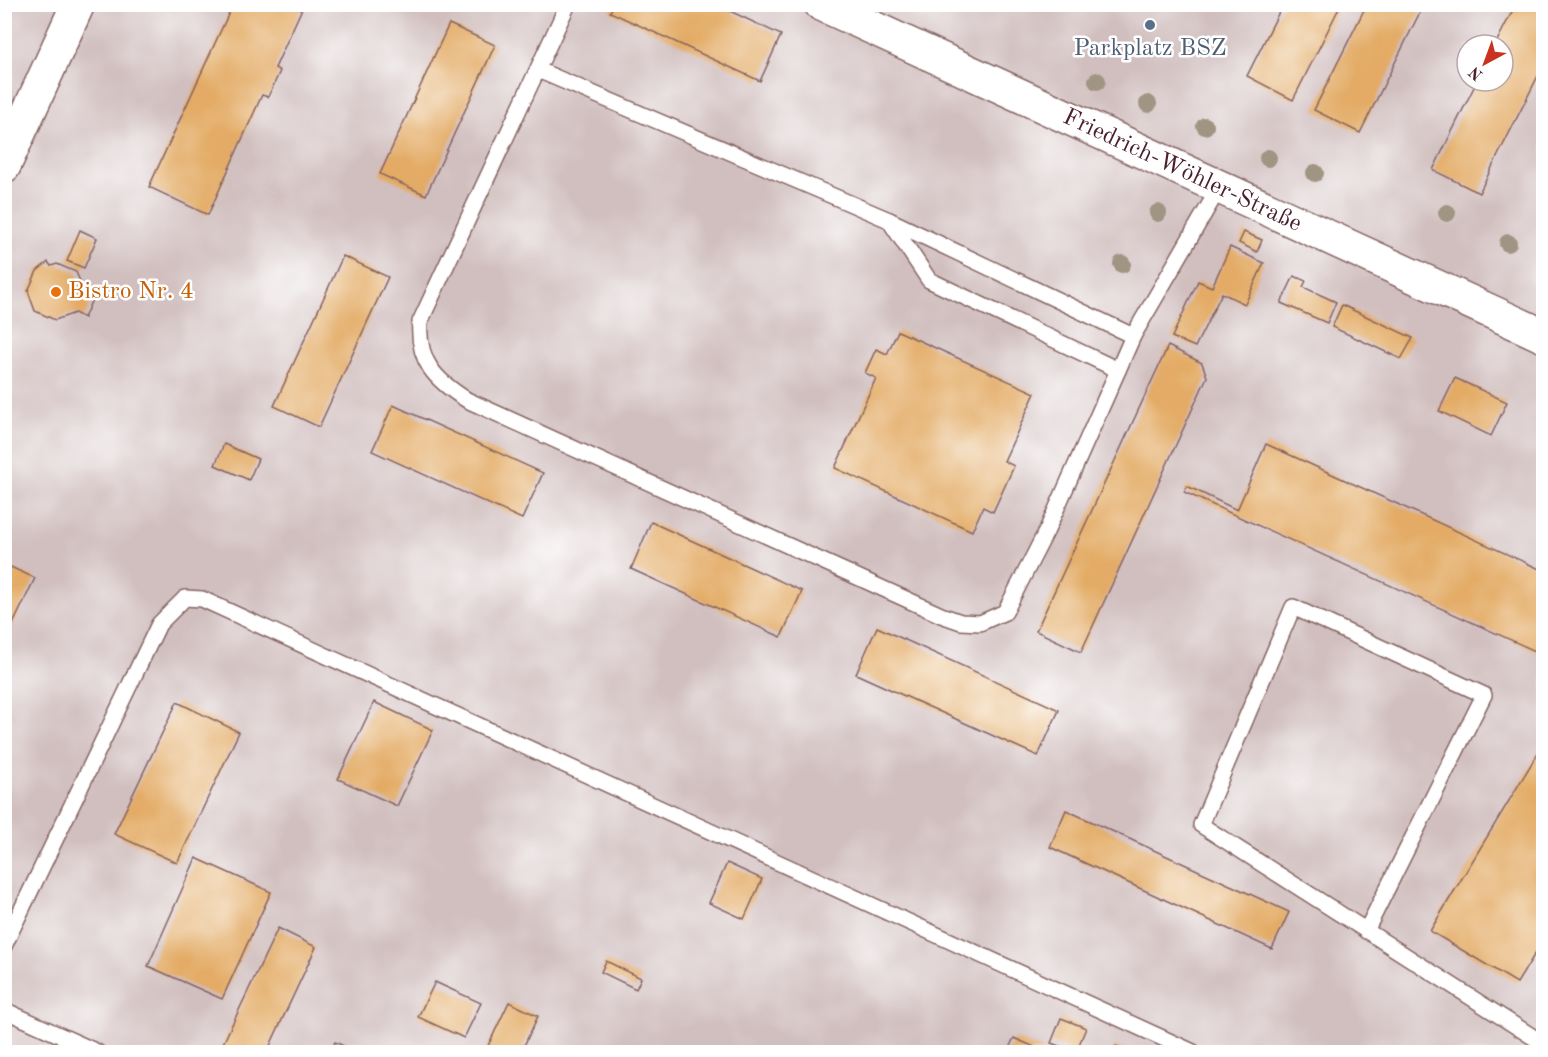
<svg xmlns="http://www.w3.org/2000/svg" width="1548" height="1057" font-family="'Old Standard TT',serif">
	<rect width="100%" height="100%" fill="#fff"/>
	<filter id="ink" filterUnits="userSpaceOnUse"><feTurbulence type="fractalNoise" baseFrequency=".0167" numOctaves="2"/><feDisplacementMap in="SourceGraphic" scale="12" xChannelSelector="R" yChannelSelector="G"/><feConvolveMatrix kernelMatrix="1 2 1 2 8 2 1 2 1" color-interpolation-filters="sRGB"/></filter>
	<filter id="wash" filterUnits="userSpaceOnUse"><feTurbulence type="fractalNoise" baseFrequency=".008" numOctaves="4" result="noise"/><feDisplacementMap in="SourceGraphic" scale="24" xChannelSelector="R" yChannelSelector="G"/><feGaussianBlur stdDeviation="1.35" result="paint"/><feColorMatrix in="noise" values="0 0 0 0 0 0 0 0 0 0 0 0 0 0 0 0 0 1.4 0 .05"/><feComposite in="paint" operator="in"/></filter>
	<g filter="url(#wash)">
		<rect width="100%" height="100%" fill="#f3e1c5"/>
		<path fill="#d1bfbf" fill-rule="evenodd" d="M5 5H1543V1052H5ZM1467 45H1503V81H1467Z"/>
		<g id="blocks">
			<g fill="#e3ab65">
				<path d="M233 4H304L275 68 280 71 268 97 262 95 208 215 149 187Z"/>
				<path d="M614 4H715L781 35 760 81 610 12Z"/>
				<path d="M1283 4H1341L1293 100 1247 76Z"/>
				<path d="M1367 4H1424L1360 133 1314 110Z"/>
				<path d="M1516 4H1544V64L1479 193 1433 170 1477 81H1503V45H1495Z"/>
				<path d="M449 24 495 45 426 195 380 174Z"/>
				<path d="M80 230 97 238 84 268 67 261Z"/>
				<path d="M1244 232 1262 240 1257 252 1239 243Z"/>
				<path d="M1230 247 1264 263 1245 304 1222 293 1195 347 1172 337 1198 281 1212 287Z"/>
				<path d="M343 256 388 277 319 427 274 406Z"/>
				<path d="M48 262 51 266 57 264 76 272 85 293 93 297 84 318 75 313 55 320 35 311 28 291 37 271Z"/>
				<path d="M1294 276 1306 281 1303 287 1336 302 1327 323 1281 303Z"/>
				<path d="M1342 305 1413 338 1401 359 1332 327Z"/>
				<path d="M898 331 1035 393 1004 461 1014 466 993 512 983 507 972 531 835 468 876 378 865 373 876 349 887 354Z"/>
				<path d="M1168 346 1202 363 1207 377 1081 652 1036 631Z"/>
				<path d="M1455 378 1507 402 1491 436 1439 411Z"/>
				<path d="M393 405 543 473 522 519 372 451Z"/>
				<path d="M224 444 258 459 249 480 215 465Z"/>
				<path d="M1266 444 1544 571V655L1184 492 1187 486 1237 510Z"/>
				<path d="M651 522 802 591 781 637 631 569Z"/>
				<path d="M4 564 35 578 4 643Z"/>
				<path d="M877 627 1059 710 1038 756 856 674Z"/>
				<path d="M177 702 239 732 177 863 114 834Z"/>
				<path d="M374 702 433 730 397 806 338 779Z"/>
				<path d="M1544 743V939L1517 983 1430 931Z"/>
				<path d="M1066 810 1289 912 1272 949 1050 847Z"/>
				<path d="M196 858 271 892 222 999 148 966Z"/>
				<path d="M727 863 762 879 744 919 709 903Z"/>
				<path d="M278 928 316 947 267 1052H219Z"/>
				<path d="M606 961 641 978 636 989 601 972Z"/>
				<path d="M435 982 481 1003 464 1038 418 1017Z"/>
				<path d="M509 1002 538 1016 521 1052H485Z"/>
				<path d="M1061 1018 1086 1028 1076 1052 1051 1043Z"/>
				<path d="M1014 1038 1046 1052H1007Z"/>
				<path d="M335 1042 357 1052H330Z"/>
				<path d="M1116 1046 1129 1052H1113Z"/>
			</g>
		</g>
	</g>
	<g filter="url(#ink)">
		<use href="#blocks" fill-opacity="0" stroke="#856361" stroke-width="1.5"/>
		<g fill="none" stroke-linecap="round" stroke-linejoin="round">
			<defs>
				<g id="service">
					<path d="M538 70 889 220 929 280 1118 370 1047 530 1005 612 980 623 961 622 941 615 467 400C435 380 417 361 420 322L568 4"/>
					<path d="M889 220 1133 336"/>
					<path d="M1118 370 1133 336 1219 188"/>
					<path d="M1366 931 1484 695 1293 607 1201 825 1544 1044"/>
					<path d="M4 946 159 624 185 598 202 599 1193 1052"/>
					<path d="M4 1010 97 1052"/>
				</g>
				<g id="tertiary">
					<path d="M821 4 1544 336"/>
					<path d="M4 166 78 4"/>
				</g>
			</defs>
			<use href="#service" stroke="#856361" stroke-width="18"/>
			<use href="#tertiary" stroke="#856361" stroke-width="36"/>
			<use href="#service" stroke="#fff" stroke-width="15"/>
			<use href="#tertiary" stroke="#fff" stroke-width="33"/>
		</g>
		<g fill="#9f9582">
			<circle cx="1097" cy="81" r="9"/>
			<circle cx="1148" cy="104" r="9"/>
			<circle cx="1205" cy="126" r="9"/>
			<circle cx="1268" cy="158" r="9"/>
			<circle cx="1315" cy="173" r="9"/>
			<circle cx="1158" cy="213" r="9"/>
			<circle cx="1447" cy="213" r="9"/>
			<circle cx="1508" cy="243" r="9"/>
			<circle cx="1122" cy="264" r="9"/>
		</g>
	</g>
	<circle fill="#5c6f8a" stroke="#fff" stroke-width="2" cx="1150" cy="25" r="6"/>
	<circle fill="#e8710a" stroke="#fff" stroke-width="2" cx="56" cy="292" r="6"/>
	<g text-anchor="middle" dominant-baseline="central" stroke-width="5" stroke-linejoin="round" paint-order="stroke">
		<g font-size="24" fill="#4e5e75" stroke="#fff">
			<text x="1150" y="49">Parkplatz BSZ</text>
		</g>
		<g font-size="24" fill="#4a1f2b" stroke="#fff">
			<text transform="translate(1182 171) rotate(25)">Friedrich-Wöhler-Straße</text>
		</g>
		<g font-size="24" fill="#c56008" stroke="#fff" text-anchor="start">
			<text x="68" y="292">Bistro Nr. 4</text>
		</g>
	</g>
	<rect width="1548" height="1057" fill="none" stroke="#fff" stroke-width="24"/>
	<g transform="translate(1485 63) rotate(221)"><circle r="28" fill="#ffffff" stroke="#b7a5aa" stroke-width="1.5"/>
	<path d="M0-4.5L10 22L0 15L-10 22Z" fill="#c8321e"/>
	<text y="-9" font-size="16" font-weight="bold" text-anchor="middle" fill="#4a1f2b">N</text>
	</g>
</svg>
